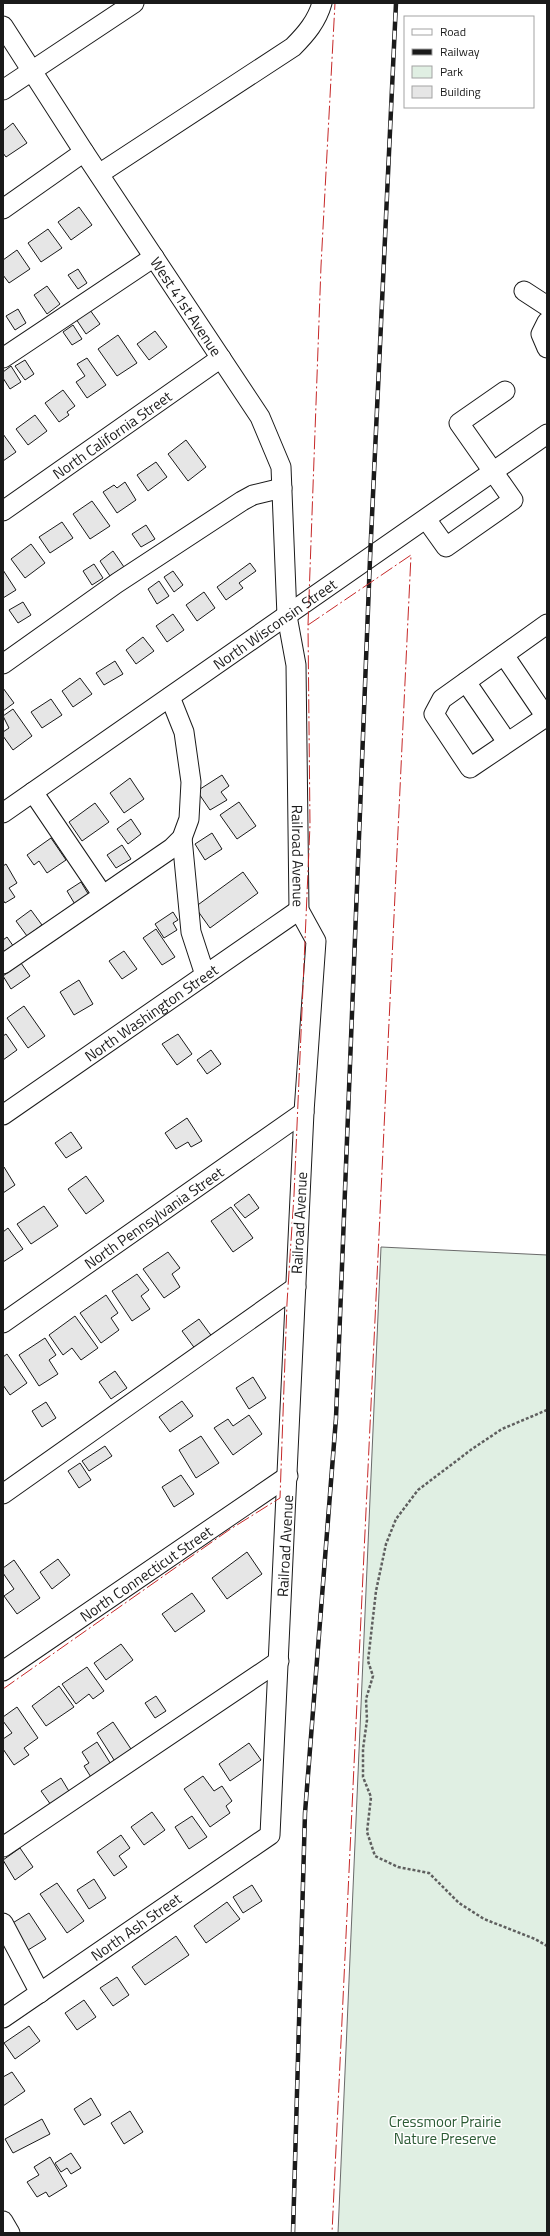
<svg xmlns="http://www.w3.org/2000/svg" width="550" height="2236" font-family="'Titillium Web',sans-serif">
	<rect width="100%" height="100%" fill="#fff"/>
	<path fill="#e0efe3" stroke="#6a6a6a" d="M381 1247 547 1255V2233H338Z"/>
	<g fill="#e6e6e6" stroke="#1a1a1a">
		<path d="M13 123 27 143 6 157 3 153V131Z"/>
		<path d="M79 207 92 225 71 240 58 222Z"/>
		<path d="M48 229 62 248 41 262 28 243Z"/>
		<path d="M17 250 30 269 9 283 3 275V260Z"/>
		<path d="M78 269 87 283 78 289 68 275Z"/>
		<path d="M47 286 60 304 47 314 34 295Z"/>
		<path d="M18 309 26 323 15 330 6 316Z"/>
		<path d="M90 310 100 324 86 334 76 319Z"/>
		<path d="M73 325 82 339 72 345 63 332Z"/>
		<path d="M155 331 167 347 149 360 137 344Z"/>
		<path d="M118 335 137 363 117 376 98 349Z"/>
		<path d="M87 358 106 385 87 398 76 382 85 376 77 364Z"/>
		<path d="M25 360 34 374 25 380 15 366Z"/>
		<path d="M11 366 21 382 10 389 3 378V372Z"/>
		<path d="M63 390 75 406 67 412 69 415 59 422 45 403Z"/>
		<path d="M35 415 47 431 28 445 16 429Z"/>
		<path d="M3 434 16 452 3 461Z"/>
		<path d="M186 440 206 467 188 481 168 454Z"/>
		<path d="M156 462 167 477 148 491 137 475Z"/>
		<path d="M125 482 136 500 117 513 103 492 114 485 117 488Z"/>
		<path d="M92 501 110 526 90 539 73 514Z"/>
		<path d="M62 522 73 538 50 553 39 537Z"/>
		<path d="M146 525 155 539 141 547 132 534Z"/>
		<path d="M31 544 45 563 25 578 11 559Z"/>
		<path d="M113 551 124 567 110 576 100 561Z"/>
		<path d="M250 563 256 571 239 583 243 588 226 600 217 587Z"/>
		<path d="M94 564 103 578 92 585 83 571Z"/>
		<path d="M3 570 16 590 3 598Z"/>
		<path d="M173 571 183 585 174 592 164 577Z"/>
		<path d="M159 581 169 596 157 604 148 589Z"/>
		<path d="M204 592 215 608 197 621 186 605Z"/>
		<path d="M23 602 31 615 18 623 9 610Z"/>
		<path d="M173 614 184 630 167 642 156 626Z"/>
		<path d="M143 637 154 651 136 664 126 650Z"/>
		<path d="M115 661 123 674 104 685 96 673Z"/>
		<path d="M80 678 92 694 73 707 62 691Z"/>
		<path d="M3 688 14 703 3 711Z"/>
		<path d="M51 699 62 715 42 728 31 712Z"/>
		<path d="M13 709 32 736 13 750 3 736V732L9 728 3 716Z"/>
		<path d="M222 775 229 786 221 792 227 800 210 810 197 791Z"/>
		<path d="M130 778 144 799 124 813 110 793Z"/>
		<path d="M239 802 256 826 237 839 220 815Z"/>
		<path d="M95 803 109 822 82 841 69 822Z"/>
		<path d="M131 819 141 834 128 844 117 829Z"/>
		<path d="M212 833 222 849 205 860 195 844Z"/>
		<path d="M51 838 66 860 47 873 39 861 34 865 27 855Z"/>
		<path d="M122 845 131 859 116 868 107 855Z"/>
		<path d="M6 864 17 883 9 888 15 897 5 903 3 900V866Z"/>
		<path d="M243 872 258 893 210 928 195 907Z"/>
		<path d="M81 882 90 897 76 906 67 891Z"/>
		<path d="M31 910 42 925 27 936 16 921Z"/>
		<path d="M173 912 178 920 173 923 177 930 164 938 155 924Z"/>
		<path d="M156 929 175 957 162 965 143 938Z"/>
		<path d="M7 937 16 950 3 957V940Z"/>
		<path d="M124 951 137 969 122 979 109 961Z"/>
		<path d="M21 963 30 976 11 989 3 976Z"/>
		<path d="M79 980 93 1004 74 1015 60 992Z"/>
		<path d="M24 1006 45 1036 28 1048 7 1018Z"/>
		<path d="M6 1034 17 1050 3 1060V1036Z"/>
		<path d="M178 1034 192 1054 177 1065 162 1044Z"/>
		<path d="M211 1050 221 1064 207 1074 197 1060Z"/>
		<path d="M187 1118 202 1141 191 1147 188 1142 176 1149 165 1133Z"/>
		<path d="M71 1132 82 1148 66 1158 55 1143Z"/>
		<path d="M4 1167 15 1185 3 1193V1168Z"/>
		<path d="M86 1176 104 1201 86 1214 68 1189Z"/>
		<path d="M249 1194 259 1208 245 1218 234 1205Z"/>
		<path d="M44 1206 58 1226 31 1244 17 1224Z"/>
		<path d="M231 1207 253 1238 233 1252 211 1221Z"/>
		<path d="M8 1228 23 1249 3 1262V1232Z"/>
		<path d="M168 1252 180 1268 172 1274 180 1287 164 1298 143 1269Z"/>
		<path d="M137 1274 149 1290 141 1296 150 1309 132 1321 112 1291Z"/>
		<path d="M106 1295 118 1313 111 1318 119 1330 101 1343 80 1313Z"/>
		<path d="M75 1316 98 1348 81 1360 72 1348 63 1355 49 1335Z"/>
		<path d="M199 1319 213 1338 196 1350 182 1331Z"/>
		<path d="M45 1338 56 1355 49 1360 58 1374 39 1386 19 1355Z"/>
		<path d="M7 1354 27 1383 10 1395 3 1385V1357Z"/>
		<path d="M115 1371 127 1388 111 1399 99 1382Z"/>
		<path d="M253 1377 266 1398 249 1409 236 1388Z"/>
		<path d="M182 1401 193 1416 170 1432 159 1417Z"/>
		<path d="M46 1402 56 1418 42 1427 32 1411Z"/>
		<path d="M249 1415 262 1434 233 1455 214 1428 228 1419 233 1426Z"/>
		<path d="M201 1436 219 1463 196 1478 179 1450Z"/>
		<path d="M105 1446 112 1456 89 1471 82 1461Z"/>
		<path d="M80 1463 91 1480 79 1488 68 1471Z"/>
		<path d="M181 1475 194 1494 174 1507 162 1487Z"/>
		<path d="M247 1552 262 1574 227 1599 212 1578Z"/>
		<path d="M58 1559 70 1575 52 1589 40 1572Z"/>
		<path d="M14 1560 40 1598 17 1614 4 1596 14 1589 3 1573V1568Z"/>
		<path d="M192 1593 205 1611 175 1632 162 1614Z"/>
		<path d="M121 1644 133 1660 106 1680 94 1663Z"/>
		<path d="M87 1667 104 1691 93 1699 89 1694 76 1704 62 1684Z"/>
		<path d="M59 1686 74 1707 46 1726 32 1706Z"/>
		<path d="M156 1696 166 1711 155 1718 145 1703Z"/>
		<path d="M17 1707 38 1738 24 1748 29 1755 14 1765 3 1749V1739L12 1733 3 1721V1717Z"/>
		<path d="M113 1722 133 1752 116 1763 97 1733Z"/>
		<path d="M97 1742 114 1769 94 1782 84 1766 89 1763 82 1752Z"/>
		<path d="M249 1743 261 1760 230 1781 219 1764Z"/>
		<path d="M203 1776 214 1791 222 1786 232 1801 226 1806 230 1813 210 1827 184 1789Z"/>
		<path d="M61 1778 70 1793 51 1805 41 1791Z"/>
		<path d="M152 1812 165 1830 144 1845 131 1827Z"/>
		<path d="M192 1816 207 1837 189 1849 175 1827Z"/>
		<path d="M121 1835 130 1848 119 1856 127 1867 114 1876 97 1852Z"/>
		<path d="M20 1848 33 1867 15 1880 3 1860Z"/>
		<path d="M94 1879 106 1898 89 1909 77 1890Z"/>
		<path d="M57 1883 84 1921 67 1933 40 1894Z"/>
		<path d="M252 1885 262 1901 243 1913 233 1897Z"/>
		<path d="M227 1902 240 1919 206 1943 194 1926Z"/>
		<path d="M29 1913 46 1939 28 1950 11 1924Z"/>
		<path d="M176 1936 189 1955 145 1985 132 1967Z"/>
		<path d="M117 1977 129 1995 113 2006 100 1988Z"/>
		<path d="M84 2000 96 2017 77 2030 65 2013Z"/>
		<path d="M29 2026 40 2041 15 2059 4 2043Z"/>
		<path d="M12 2072 25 2091 3 2106V2077Z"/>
		<path d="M91 2098 101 2115 84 2125 74 2109Z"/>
		<path d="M130 2111 143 2132 124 2144 111 2123Z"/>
		<path d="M42 2119 50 2134 13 2153 5 2139Z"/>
		<path d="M71 2153 81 2168 71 2174 67 2168 61 2172 55 2163Z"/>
		<path d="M50 2157 67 2186 49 2197 46 2192 37 2197 27 2182 39 2175 34 2167Z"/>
	</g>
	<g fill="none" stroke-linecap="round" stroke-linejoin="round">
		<defs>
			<g id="minor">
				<path id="s1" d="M3 26 84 152 260 417 281 467 287 616 296 665 299 910 316 941 304 1112 270 1835 3 2018"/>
				<path d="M3 90 134 3"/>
				<path d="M99 174 293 47C306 34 317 21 322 3"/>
				<path d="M3 209 84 152"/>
				<path d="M524 291 547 306"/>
				<path d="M547 322 541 334 547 348"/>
				<path d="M3 358 154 257"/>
				<path id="s2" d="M3 511 221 358"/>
				<path d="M426 519 446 547 513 500 459 423 505 391"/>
				<path d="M547 624 442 699 434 714 470 768 547 716"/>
				<path d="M504 655 546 717"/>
				<path d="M3 664 117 583 242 501 253 495 282 488"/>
				<path d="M466 682 507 742"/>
				<path d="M33 792 102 894"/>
				<path id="s3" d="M3 813 547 434"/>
				<path d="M182 838 191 932 205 975"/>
				<path d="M3 964 172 848 182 838 189 819 191 782 184 732 170 697"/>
				<path id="s4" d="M3 1115 299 910"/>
				<path id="s5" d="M3 1323 304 1112"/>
				<path d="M3 1494 296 1287"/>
				<path id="s6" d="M3 1671 288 1476"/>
				<path d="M3 1847 279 1661"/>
				<path d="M3 1923 40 1993"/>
				<path d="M3 2221 10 2233"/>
			</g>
		</defs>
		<use href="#minor" stroke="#1a1a1a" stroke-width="21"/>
		<path stroke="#5f5f5f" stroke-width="2.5" stroke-dasharray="3 2" stroke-linecap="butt" d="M547 1410 502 1429 472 1449 418 1490 396 1519 386 1544 376 1591 368 1661 373 1676 366 1699 367 1720 363 1749V1777L371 1797 367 1832 375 1856 398 1867 429 1873 459 1903 484 1919 535 1939 547 1946"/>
		<use href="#minor" stroke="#fff" stroke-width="19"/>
		<defs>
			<path id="rail" d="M293 2233 305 1813 336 1418 370 559 396 3"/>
		</defs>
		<use href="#rail" stroke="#1a1a1a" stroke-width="4.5"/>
		<use href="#rail" stroke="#fff" stroke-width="3" stroke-dasharray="9" stroke-linecap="butt"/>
		<g stroke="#c62828" stroke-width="1" stroke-dasharray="14 3 2 3" stroke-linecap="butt">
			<path d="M308 625 411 555 332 2233"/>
			<path d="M3 1689 229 1530 280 1498 287 1303 294 1195 310 825 308 625 321 266 335 3"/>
		</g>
	</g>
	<g text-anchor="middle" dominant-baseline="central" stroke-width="3" stroke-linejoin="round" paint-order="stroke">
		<g font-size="15" fill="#1a1a1a" stroke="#fff">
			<text stroke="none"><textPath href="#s1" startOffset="335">West 41st Avenue</textPath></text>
			<text stroke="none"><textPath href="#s2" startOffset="133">North California Street</textPath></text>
			<text stroke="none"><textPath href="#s3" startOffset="331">North Wisconsin Street</textPath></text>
			<text stroke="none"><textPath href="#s1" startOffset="912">Railroad Avenue</textPath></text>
			<text stroke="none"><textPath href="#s4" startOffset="180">North Washington Street</textPath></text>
			<text stroke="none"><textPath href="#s5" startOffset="184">North Pennsylvania Street</textPath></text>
			<text transform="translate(299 1223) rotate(-87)">Railroad Avenue</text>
			<text transform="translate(285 1546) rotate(-87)">Railroad Avenue</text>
			<text stroke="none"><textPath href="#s6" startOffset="173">North Connecticut Street</textPath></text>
			<text transform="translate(136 1927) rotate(-35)">North Ash Street</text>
		</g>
		<g font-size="15" fill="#2b5a34" stroke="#fff">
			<text x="445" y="2121">Cressmoor Prairie<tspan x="445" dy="17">Nature Preserve</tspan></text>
		</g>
	</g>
	<rect width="550" height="2236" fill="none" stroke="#1a1a1a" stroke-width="8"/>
	<rect x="404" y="16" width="130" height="92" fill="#ffffff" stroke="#a3a3a3"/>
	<rect x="412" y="29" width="20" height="6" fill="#ffffff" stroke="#a3a3a3"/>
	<text x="440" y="36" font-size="12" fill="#1a1a1a">Road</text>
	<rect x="412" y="49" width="20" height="6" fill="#1a1a1a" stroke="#a3a3a3"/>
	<text x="440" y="56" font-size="12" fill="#1a1a1a">Railway</text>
	<rect x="412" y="66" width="20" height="12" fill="#e0efe3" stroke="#a3a3a3"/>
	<text x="440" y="76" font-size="12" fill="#1a1a1a">Park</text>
	<rect x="412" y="86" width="20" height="12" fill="#e6e6e6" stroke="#a3a3a3"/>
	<text x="440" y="96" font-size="12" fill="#1a1a1a">Building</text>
</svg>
